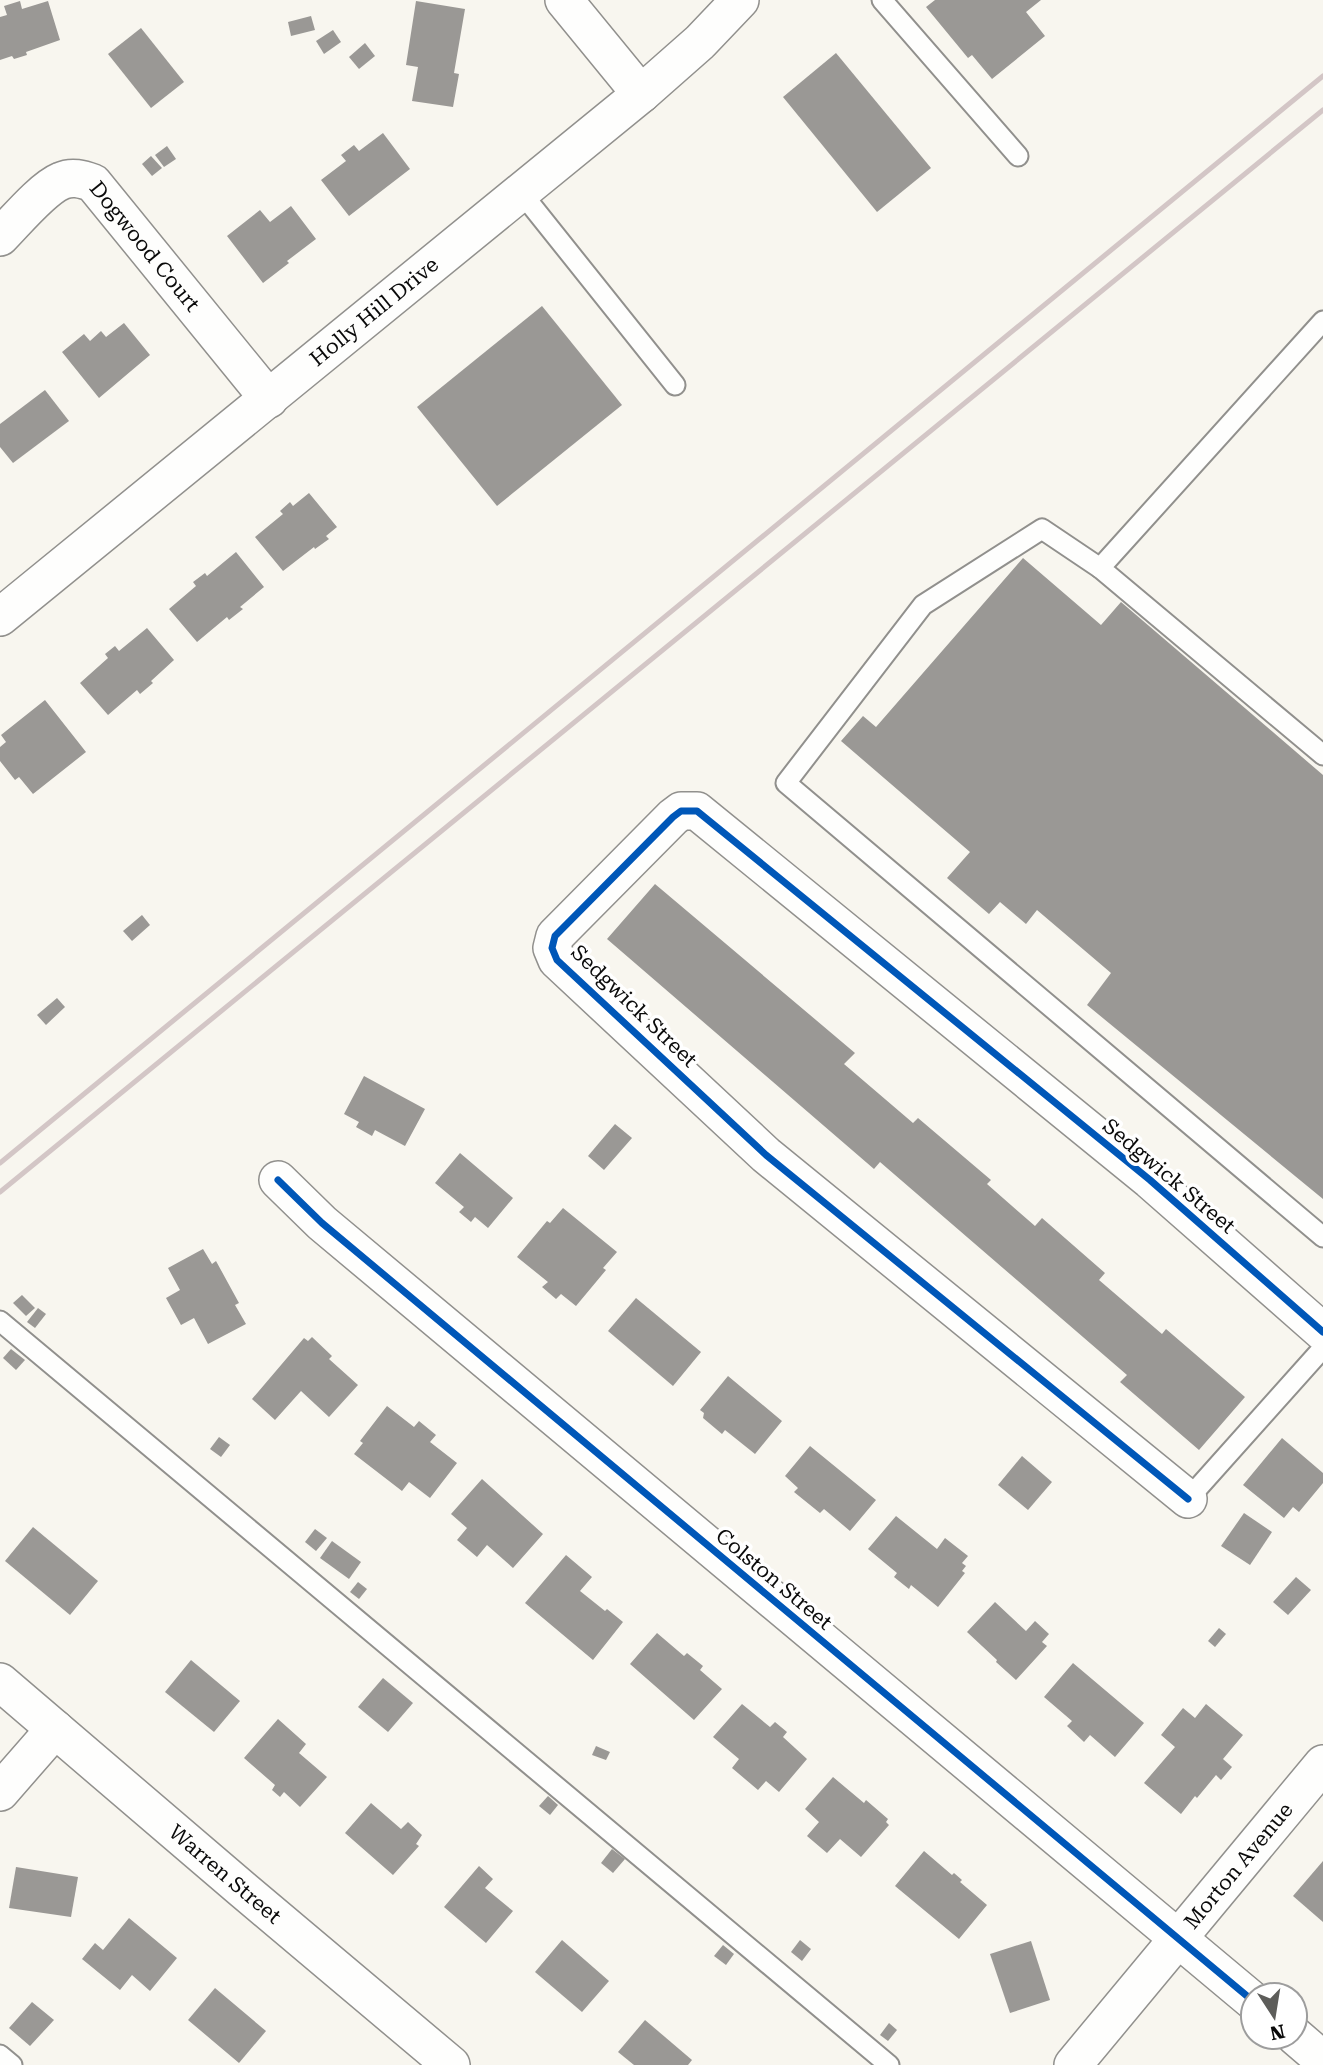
<svg xmlns="http://www.w3.org/2000/svg" width="1323" height="2065" font-family="'Roboto Serif',serif">
	<rect width="100%" height="100%" fill="#f8f6ef"/>
	<g fill="#9a9895">
		<path d="M935 0H1041L1026 12 1045 36 992 79 972 55 968 58 926 7Z"/>
		<path d="M20 1 22 9 48 1 60 40 26 52 27 55 14 59 12 56 0 60V17L7 15 4 6Z"/>
		<path d="M416 1 465 9 454 73 459 74 453 107 412 101 418 67 406 65Z"/>
		<path d="M311 16 315 30 291 36 288 22Z"/>
		<path d="M141 28 184 82 151 108 108 54Z"/>
		<path d="M333 30 341 42 324 54 316 41Z"/>
		<path d="M365 43 375 56 359 69 349 57Z"/>
		<path d="M836 53 931 168 877 212 783 97Z"/>
		<path d="M383 133 410 169 349 216 321 180 346 161 341 155 354 145 359 151Z"/>
		<path d="M167 146 176 159 164 167 155 155Z"/>
		<path d="M151 156 162 168 152 176 142 164Z"/>
		<path d="M291 206 316 239 287 261 289 263 263 283 227 236 260 210 270 222Z"/>
		<path d="M542 306 622 405 497 506 417 407Z"/>
		<path d="M124 323 150 355 99 398 62 352 84 334 90 341 101 331 106 337Z"/>
		<path d="M45 390 69 421 13 463 0 447V424Z"/>
		<path d="M309 493 337 527 326 536 329 539 315 549 314 547 283 571 255 537 283 514 280 511 290 502 293 506Z"/>
		<path d="M236 552 264 587 240 607 243 609 229 620 227 617 197 642 169 609 196 586 193 582 205 573 207 576Z"/>
		<path d="M1023 558 1101 625 1121 602 1323 775V1199L1087 1005 1111 973 1037 910 1026 924 1000 902 989 914 947 878 970 852 841 741 863 716 876 727Z"/>
		<path d="M147 628 174 660 151 681 153 683 140 694 137 690 108 715 80 683 108 658 105 654 115 646 119 651Z"/>
		<path d="M45 700 86 752 33 794 19 777 15 780 0 761V747L6 742 1 735Z"/>
		<path d="M655 884 855 1053 844 1064 913 1123 918 1118 991 1180 987 1184 1035 1226 1042 1218 1105 1273 1099 1280 1162 1334 1166 1329 1245 1397 1199 1450 1120 1382 1127 1375 880 1162 874 1169 607 939Z"/>
		<path d="M142 915 150 925 132 941 123 931Z"/>
		<path d="M57 998 65 1007 46 1025 37 1015Z"/>
		<path d="M364 1076 425 1109 405 1146 375 1130 372 1136 356 1127 359 1122 344 1114Z"/>
		<path d="M615 1124 632 1138 604 1170 588 1156Z"/>
		<path d="M460 1153 513 1198 488 1228 475 1217 471 1222 459 1212 464 1207 435 1183Z"/>
		<path d="M563 1208 617 1252 603 1268 606 1270 576 1306 561 1294 556 1299 542 1287 548 1282 517 1257 547 1221 550 1223Z"/>
		<path d="M203 1249 212 1264 216 1261 239 1303 235 1305 246 1324 208 1344 194 1318 181 1325 166 1298 180 1290 168 1268Z"/>
		<path d="M22 1295 35 1308 26 1316 13 1303Z"/>
		<path d="M636 1298 701 1352 673 1386 608 1331Z"/>
		<path d="M38 1308 46 1314 35 1328 27 1322Z"/>
		<path d="M312 1337 332 1356 329 1359 358 1385 329 1417 301 1391 275 1420 252 1399 304 1338 308 1341Z"/>
		<path d="M11 1349 25 1360 16 1370 3 1358Z"/>
		<path d="M728 1376 782 1421 755 1454 725 1430 722 1434 703 1418 704 1413 700 1410Z"/>
		<path d="M387 1406 414 1427 419 1421 436 1435 430 1442 457 1463 430 1498 409 1482 402 1491 354 1454 363 1443 360 1441Z"/>
		<path d="M219 1437 230 1445 221 1457 210 1449Z"/>
		<path d="M1282 1438 1323 1473V1483L1299 1512 1293 1507 1284 1518 1243 1485Z"/>
		<path d="M810 1446 876 1500 850 1531 824 1509 820 1513 794 1492 798 1488 785 1476Z"/>
		<path d="M1022 1456 1052 1482 1028 1510 998 1485Z"/>
		<path d="M482 1479 543 1534 513 1568 487 1545 477 1557 457 1540 467 1528 451 1514Z"/>
		<path d="M1244 1513 1272 1532 1250 1565 1221 1546Z"/>
		<path d="M896 1516 937 1549 945 1538 968 1556 962 1563 966 1566 962 1571 965 1573 938 1607 911 1585 909 1589 894 1577 897 1573 868 1549Z"/>
		<path d="M33 1527 98 1581 70 1615 5 1561Z"/>
		<path d="M315 1529 327 1538 316 1551 305 1542Z"/>
		<path d="M332 1541 361 1562 349 1579 320 1558Z"/>
		<path d="M566 1555 592 1577 580 1591 605 1611 607 1609 623 1622 593 1660 525 1603Z"/>
		<path d="M1296 1577 1311 1590 1288 1615 1273 1602Z"/>
		<path d="M358 1582 367 1589 359 1599 350 1592Z"/>
		<path d="M995 1602 1026 1631 1035 1621 1049 1634 1042 1642 1047 1646 1016 1680 996 1662 997 1660 967 1632Z"/>
		<path d="M1219 1628 1226 1634 1215 1647 1208 1641Z"/>
		<path d="M657 1633 684 1656 687 1653 703 1666 700 1670 722 1689 694 1720 630 1664Z"/>
		<path d="M191 1660 240 1701 214 1732 165 1692Z"/>
		<path d="M1073 1663 1144 1723 1115 1757 1090 1735 1084 1742 1067 1726 1072 1721 1044 1697Z"/>
		<path d="M383 1678 413 1703 388 1732 358 1707Z"/>
		<path d="M742 1704 770 1727 775 1722 787 1732 783 1737 807 1759 779 1792 766 1781 758 1790 732 1768 739 1759 713 1737Z"/>
		<path d="M1206 1704 1243 1735 1223 1759 1232 1767 1221 1780 1216 1775 1197 1798 1195 1796 1181 1814 1144 1783 1175 1747 1161 1735 1183 1708 1195 1718Z"/>
		<path d="M278 1719 306 1744 299 1753 327 1777 300 1807 284 1792 280 1797 272 1790 275 1785 244 1758Z"/>
		<path d="M596 1746 610 1752 606 1760 592 1755Z"/>
		<path d="M833 1777 864 1803 866 1800 888 1819 886 1822 889 1825 861 1857 840 1839 827 1853 807 1836 819 1822 805 1809Z"/>
		<path d="M548 1796 558 1805 550 1815 539 1806Z"/>
		<path d="M371 1803 401 1829 408 1822 422 1835 416 1844 419 1846 393 1875 345 1833Z"/>
		<path d="M612 1849 625 1859 613 1873 601 1863Z"/>
		<path d="M924 1851 952 1875 954 1873 962 1880 960 1882 987 1905 959 1939 895 1886Z"/>
		<path d="M1323 1861V1922L1293 1896Z"/>
		<path d="M479 1866 493 1879 485 1888 513 1911 486 1943 444 1907Z"/>
		<path d="M16 1867 78 1877 71 1917 9 1908Z"/>
		<path d="M129 1918 177 1958 150 1991 132 1975 120 1990 82 1959 95 1943 103 1950Z"/>
		<path d="M562 1940 609 1981 582 2012 535 1972Z"/>
		<path d="M800 1940 811 1949 802 1961 791 1952Z"/>
		<path d="M1031 1941 1050 2000 1010 2013 990 1954Z"/>
		<path d="M723 1945 734 1954 726 1965 714 1956Z"/>
		<path d="M215 1988 266 2031 239 2063 188 2020Z"/>
		<path d="M32 2002 54 2020 30 2046 9 2028Z"/>
		<path d="M645 2020 692 2060 688 2065H634L618 2052Z"/>
		<path d="M889 2023 897 2030 888 2041 880 2035Z"/>
	</g>
	<g fill="none" stroke-linecap="round" stroke-linejoin="round">
		<defs>
			<g id="lane">
				<path d="M882 0 1018 156"/>
				<path d="M520 191 675 385"/>
				<path d="M1323 321 1100 568 1323 755"/>
				<path d="M1100 568 1042 529 923 605 786 783 1323 1237"/>
				<path d="M0 1321 889 2065"/>
				<path d="M1188 1499 1323 1348"/>
				<path d="M0 2055 12 2065"/>
			</g>
			<g id="street">
				<path d="M564 0 641 94"/>
				<path id="s1" d="M0 237C15 222 42 189 61 181 72 176 82 179 93 183L269 399"/>
				<path id="s2" d="M0 617 641 94 700 42 740 0"/>
				<path d="M278 1180 322 1223 1253 2001"/>
				<path d="M1188 1499 766 1155 557 960 552 948 555 936 673 817 681 811H697L1150 1180 1323 1332"/>
				<path id="s3" d="M0 1682 242 1889 451 2065"/>
				<path d="M0 1792 55 1729"/>
				<path d="M1295 2036 1323 2060"/>
				<path id="s4" d="M1073 2065 1323 1764"/>
			</g>
		</defs>
		<use href="#lane" stroke="#91908d" stroke-width="23"/>
		<use href="#street" stroke="#91908d" stroke-width="40"/>
		<use href="#lane" stroke="#fefefd" stroke-width="19"/>
		<use href="#street" stroke="#fefefd" stroke-width="37"/>
		<g stroke="#d3c6c6" stroke-width="5">
			<path d="M0 1163 1323 76"/>
			<path d="M0 1192 1323 110"/>
		</g>
		<defs>
			<g id="cycleway">
				<path d="M278 1180 322 1223 1253 2001"/>
				<path d="M1188 1499 766 1155 557 960 552 948 555 936 673 817 681 811H697L1150 1180 1323 1332"/>
			</g>
		</defs>
		<use href="#cycleway" stroke="#fff" stroke-width="11"/>
		<use href="#cycleway" stroke="#0057b8" stroke-width="7"/>
	</g>
	<g text-anchor="middle" dominant-baseline="central" stroke-width="7" stroke-linejoin="round" paint-order="stroke">
		<g font-size="21" fill="#0a0a0a" stroke="#fff">
			<text stroke="none"><textPath href="#s1" startOffset="198">Dogwood Court</textPath></text>
			<text stroke="none"><textPath href="#s2" startOffset="483">Holly Hill Drive</textPath></text>
			<text transform="translate(634 1006) rotate(44)">Sedgwick Street</text>
			<text transform="translate(1169 1176) rotate(40)">Sedgwick Street</text>
			<text transform="translate(774 1579) rotate(40)">Colston Street</text>
			<text stroke="none"><textPath href="#s4" startOffset="259">Morton Avenue</textPath></text>
			<text stroke="none"><textPath href="#s3" startOffset="296">Warren Street</textPath></text>
		</g>
	</g>
	<g transform="translate(1274 2016) rotate(168)"><circle r="33" fill="#ffffff" stroke="#9d9d9d" stroke-width="2"/>
	<path d="M0-5L12 26L0 18L-12 26Z" fill="#5d5d5a"/>
	<text y="-10" font-size="19" font-weight="bold" text-anchor="middle" fill="#0a0a0a">N</text>
	</g>
</svg>
